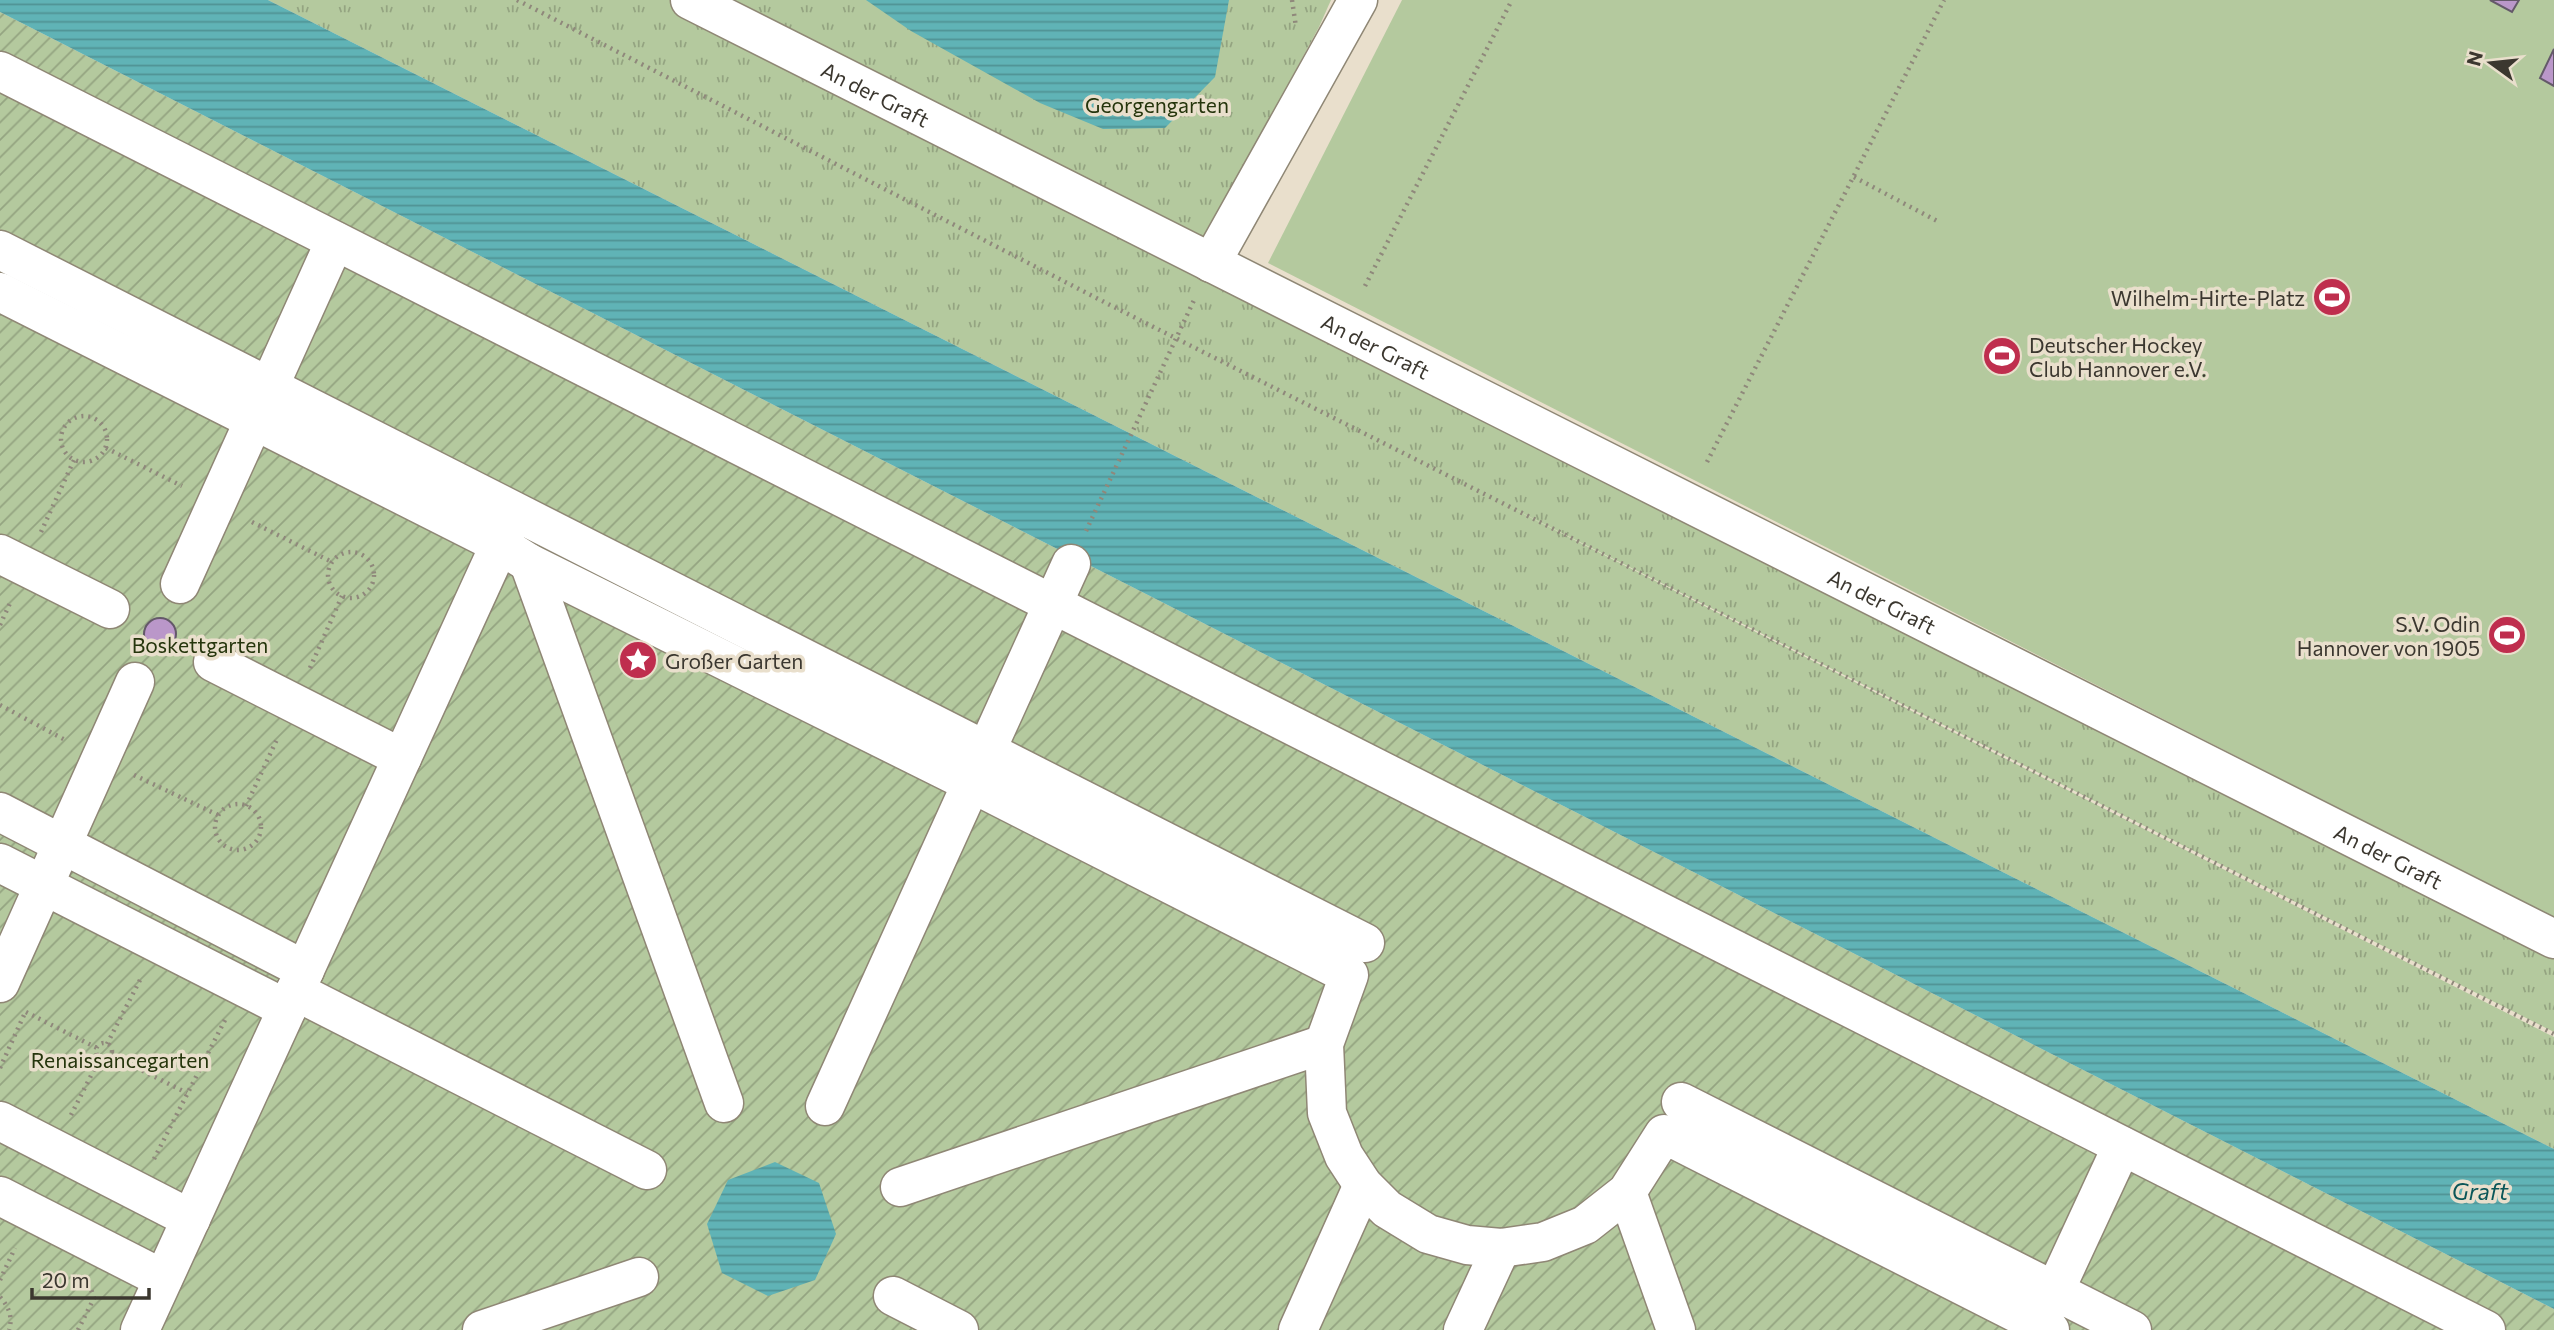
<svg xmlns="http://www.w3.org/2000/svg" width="2554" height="1330" font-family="Commissioner,sans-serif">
	<defs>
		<pattern id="park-tufts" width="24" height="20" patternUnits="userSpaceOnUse" patternTransform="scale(1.75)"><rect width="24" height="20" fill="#b4c99e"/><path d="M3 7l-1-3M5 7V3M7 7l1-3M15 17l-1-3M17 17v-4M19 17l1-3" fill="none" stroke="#94a481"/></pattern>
		<pattern id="garden-furrows" width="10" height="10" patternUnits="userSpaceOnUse" patternTransform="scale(1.75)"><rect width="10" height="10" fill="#b4c99e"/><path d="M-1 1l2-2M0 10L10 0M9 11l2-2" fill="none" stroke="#94a481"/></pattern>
		<pattern id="water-rules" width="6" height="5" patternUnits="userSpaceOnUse" patternTransform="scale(1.75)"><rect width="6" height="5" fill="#60b3b6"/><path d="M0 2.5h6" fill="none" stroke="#509294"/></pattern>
	</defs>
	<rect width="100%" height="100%" fill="#e9dfcc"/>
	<path fill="#b4c99e" d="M1402 0H2554V918L1268 263Z"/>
	<g fill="url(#park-tufts)">
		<path d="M268 0H672L2554 950V1032L1498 501 2554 1037V1149Z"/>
		<path d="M716 0H1331L1319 27 1202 244Z"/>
	</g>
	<path fill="url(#garden-furrows)" d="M0 12 2554 1309V1330H0Z"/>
	<g fill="url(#water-rules)">
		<path d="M0 0H268L2554 1149V1309L0 12Z"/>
		<path d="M866 0H1229L1215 77 1165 128 1103 129 1040 103 911 31Z"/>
		<path d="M775 1162 819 1183 836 1234 815 1280 768 1296 722 1273 707 1224 728 1180Z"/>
	</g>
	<g fill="#ba97c9" stroke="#645969" stroke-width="2">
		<path d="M2490 0H2519L2512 12Z"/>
		<path d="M2554 49V86L2540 78Z"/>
		<circle cx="160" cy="634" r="16"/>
	</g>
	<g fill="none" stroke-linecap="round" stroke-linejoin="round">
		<defs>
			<g id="street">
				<path id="s1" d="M690 0 2554 939"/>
				<path d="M0 71 2486 1330"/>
				<path d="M0 250 1365 943"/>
				<path d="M1211 263 1358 0"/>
				<path d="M0 292 499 544 529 563 971 783 1349 975 1324 1044 1327 1113 1344 1156 1363 1185 1387 1209 1428 1234 1467 1245 1501 1248 1543 1242 1585 1225 1627 1192 1664 1134 2050 1330"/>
				<path d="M0 554 110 609"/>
				<path d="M529 563 724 1103"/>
				<path d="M180 584 335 241"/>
				<path d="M213 662 402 758"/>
				<path d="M0 812 305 970"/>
				<path d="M0 863 287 1009"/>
				<path d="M0 983 135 682"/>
				<path d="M295 991 647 1170"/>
				<path d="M1681 1102 2132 1330"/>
				<path d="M825 1106 1071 564"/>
				<path d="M0 1121 191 1219"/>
				<path d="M900 1187 1324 1044"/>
				<path d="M1627 1192 1676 1330"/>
				<path d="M0 1196 163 1279"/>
				<path d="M893 1296 959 1330"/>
				<path d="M2045 1312 2122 1146"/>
				<path d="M140 1330 511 520"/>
				<path d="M482 1330 639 1277"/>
				<path d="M1298 1330 1363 1185"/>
				<path d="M1463 1330 1501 1248"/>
			</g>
		</defs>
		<use href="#street" stroke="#8f8775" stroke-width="41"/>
		<g stroke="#8f887b" stroke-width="4.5" stroke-dasharray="2 5" stroke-linecap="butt">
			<path d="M517 0 1112 306 2554 1034"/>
			<path d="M1292 0 1296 27"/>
			<path d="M1854 177 1939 222"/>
			<path d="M1365 286 1512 0"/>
			<circle cx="84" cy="439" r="23"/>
			<path d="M106 448 182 486"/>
			<path d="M1707 462 1944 0"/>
			<path d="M252 522 332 562"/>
			<path d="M1086 531 1195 298"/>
			<path d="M41 532 74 460"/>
			<circle cx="351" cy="575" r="23"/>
			<path d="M0 625 11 601"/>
			<path d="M310 668 342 596"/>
			<path d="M0 705 67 741"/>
			<path d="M134 775 218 815"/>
			<circle cx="238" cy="827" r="23"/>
			<path d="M246 806 278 737"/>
			<path d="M26 1012 97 1048"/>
			<circle cx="104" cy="1051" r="8"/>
			<path d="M107 1044 141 978"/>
			<path d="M111 1055 187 1093"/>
			<path d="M0 1068 24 1015"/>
			<path d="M71 1115 100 1058"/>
			<path d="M154 1159 225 1020"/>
			<path d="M0 1280 15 1248"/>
			<path d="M0 1297C9 1307 13 1317 9 1330"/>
			<path d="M78 1330 94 1298 90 1286"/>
		</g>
		<use href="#street" stroke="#fff" stroke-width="38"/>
	</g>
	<defs>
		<symbol id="stadium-disc" viewBox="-11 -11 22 22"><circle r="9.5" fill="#bf2e4e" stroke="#e9dfcc"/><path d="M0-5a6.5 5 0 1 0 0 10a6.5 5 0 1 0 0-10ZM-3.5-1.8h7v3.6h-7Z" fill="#fff"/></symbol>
		<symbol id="sight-disc" viewBox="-11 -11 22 22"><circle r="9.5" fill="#bf2e4e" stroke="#e9dfcc"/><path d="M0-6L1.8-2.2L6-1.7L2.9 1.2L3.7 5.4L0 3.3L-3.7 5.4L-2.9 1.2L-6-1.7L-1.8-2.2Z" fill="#fff"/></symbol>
	</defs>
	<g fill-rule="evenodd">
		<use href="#stadium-disc" x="2310" y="275" width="44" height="44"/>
		<use href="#stadium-disc" x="1980" y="334" width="44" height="44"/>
		<use href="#stadium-disc" x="2485" y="613" width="44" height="44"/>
		<use href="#sight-disc" x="616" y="638" width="44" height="44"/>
	</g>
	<g text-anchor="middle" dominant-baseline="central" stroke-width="7" stroke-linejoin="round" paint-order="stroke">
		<g font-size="21" fill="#3b372f" stroke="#e9dfcc">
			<text stroke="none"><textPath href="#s1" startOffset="208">An der Graft</textPath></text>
			<text stroke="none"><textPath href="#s1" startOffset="768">An der Graft</textPath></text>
			<text stroke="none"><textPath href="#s1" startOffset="1335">An der Graft</textPath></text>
			<text stroke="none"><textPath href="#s1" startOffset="1902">An der Graft</textPath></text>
		</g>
		<g font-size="21" fill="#25350c" stroke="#e9dfcc">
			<text x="1157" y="104">Georgengarten</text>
			<text x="200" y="644">Boskettgarten</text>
			<text x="120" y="1059">Renaissancegarten</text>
		</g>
		<g font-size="21" fill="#3b372f" stroke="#e9dfcc" text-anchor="end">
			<text x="2305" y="297">Wilhelm-Hirte-Platz</text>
			<text x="2029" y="344" text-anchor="start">Deutscher Hockey<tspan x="2029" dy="24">Club Hannover e.V.</tspan></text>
			<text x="2480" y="623">S.V. Odin<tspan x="2480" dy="24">Hannover von 1905</tspan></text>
			<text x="665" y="660" text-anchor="start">Großer Garten</text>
		</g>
		<g font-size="23" font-style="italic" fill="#0a5658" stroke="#e9dfcc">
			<text x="2480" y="1191">Graft</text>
		</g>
	</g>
	<g transform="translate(2491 63) rotate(285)" stroke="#e9dfcc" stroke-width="5" paint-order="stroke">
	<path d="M0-5L12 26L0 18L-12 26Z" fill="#3b372f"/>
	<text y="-10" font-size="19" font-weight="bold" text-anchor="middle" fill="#3b372f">N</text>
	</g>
	<path d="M32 1288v10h117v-10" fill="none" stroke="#3b372f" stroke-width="3.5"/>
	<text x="42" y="1288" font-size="21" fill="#3b372f" stroke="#e9dfcc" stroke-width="5" paint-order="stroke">20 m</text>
</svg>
